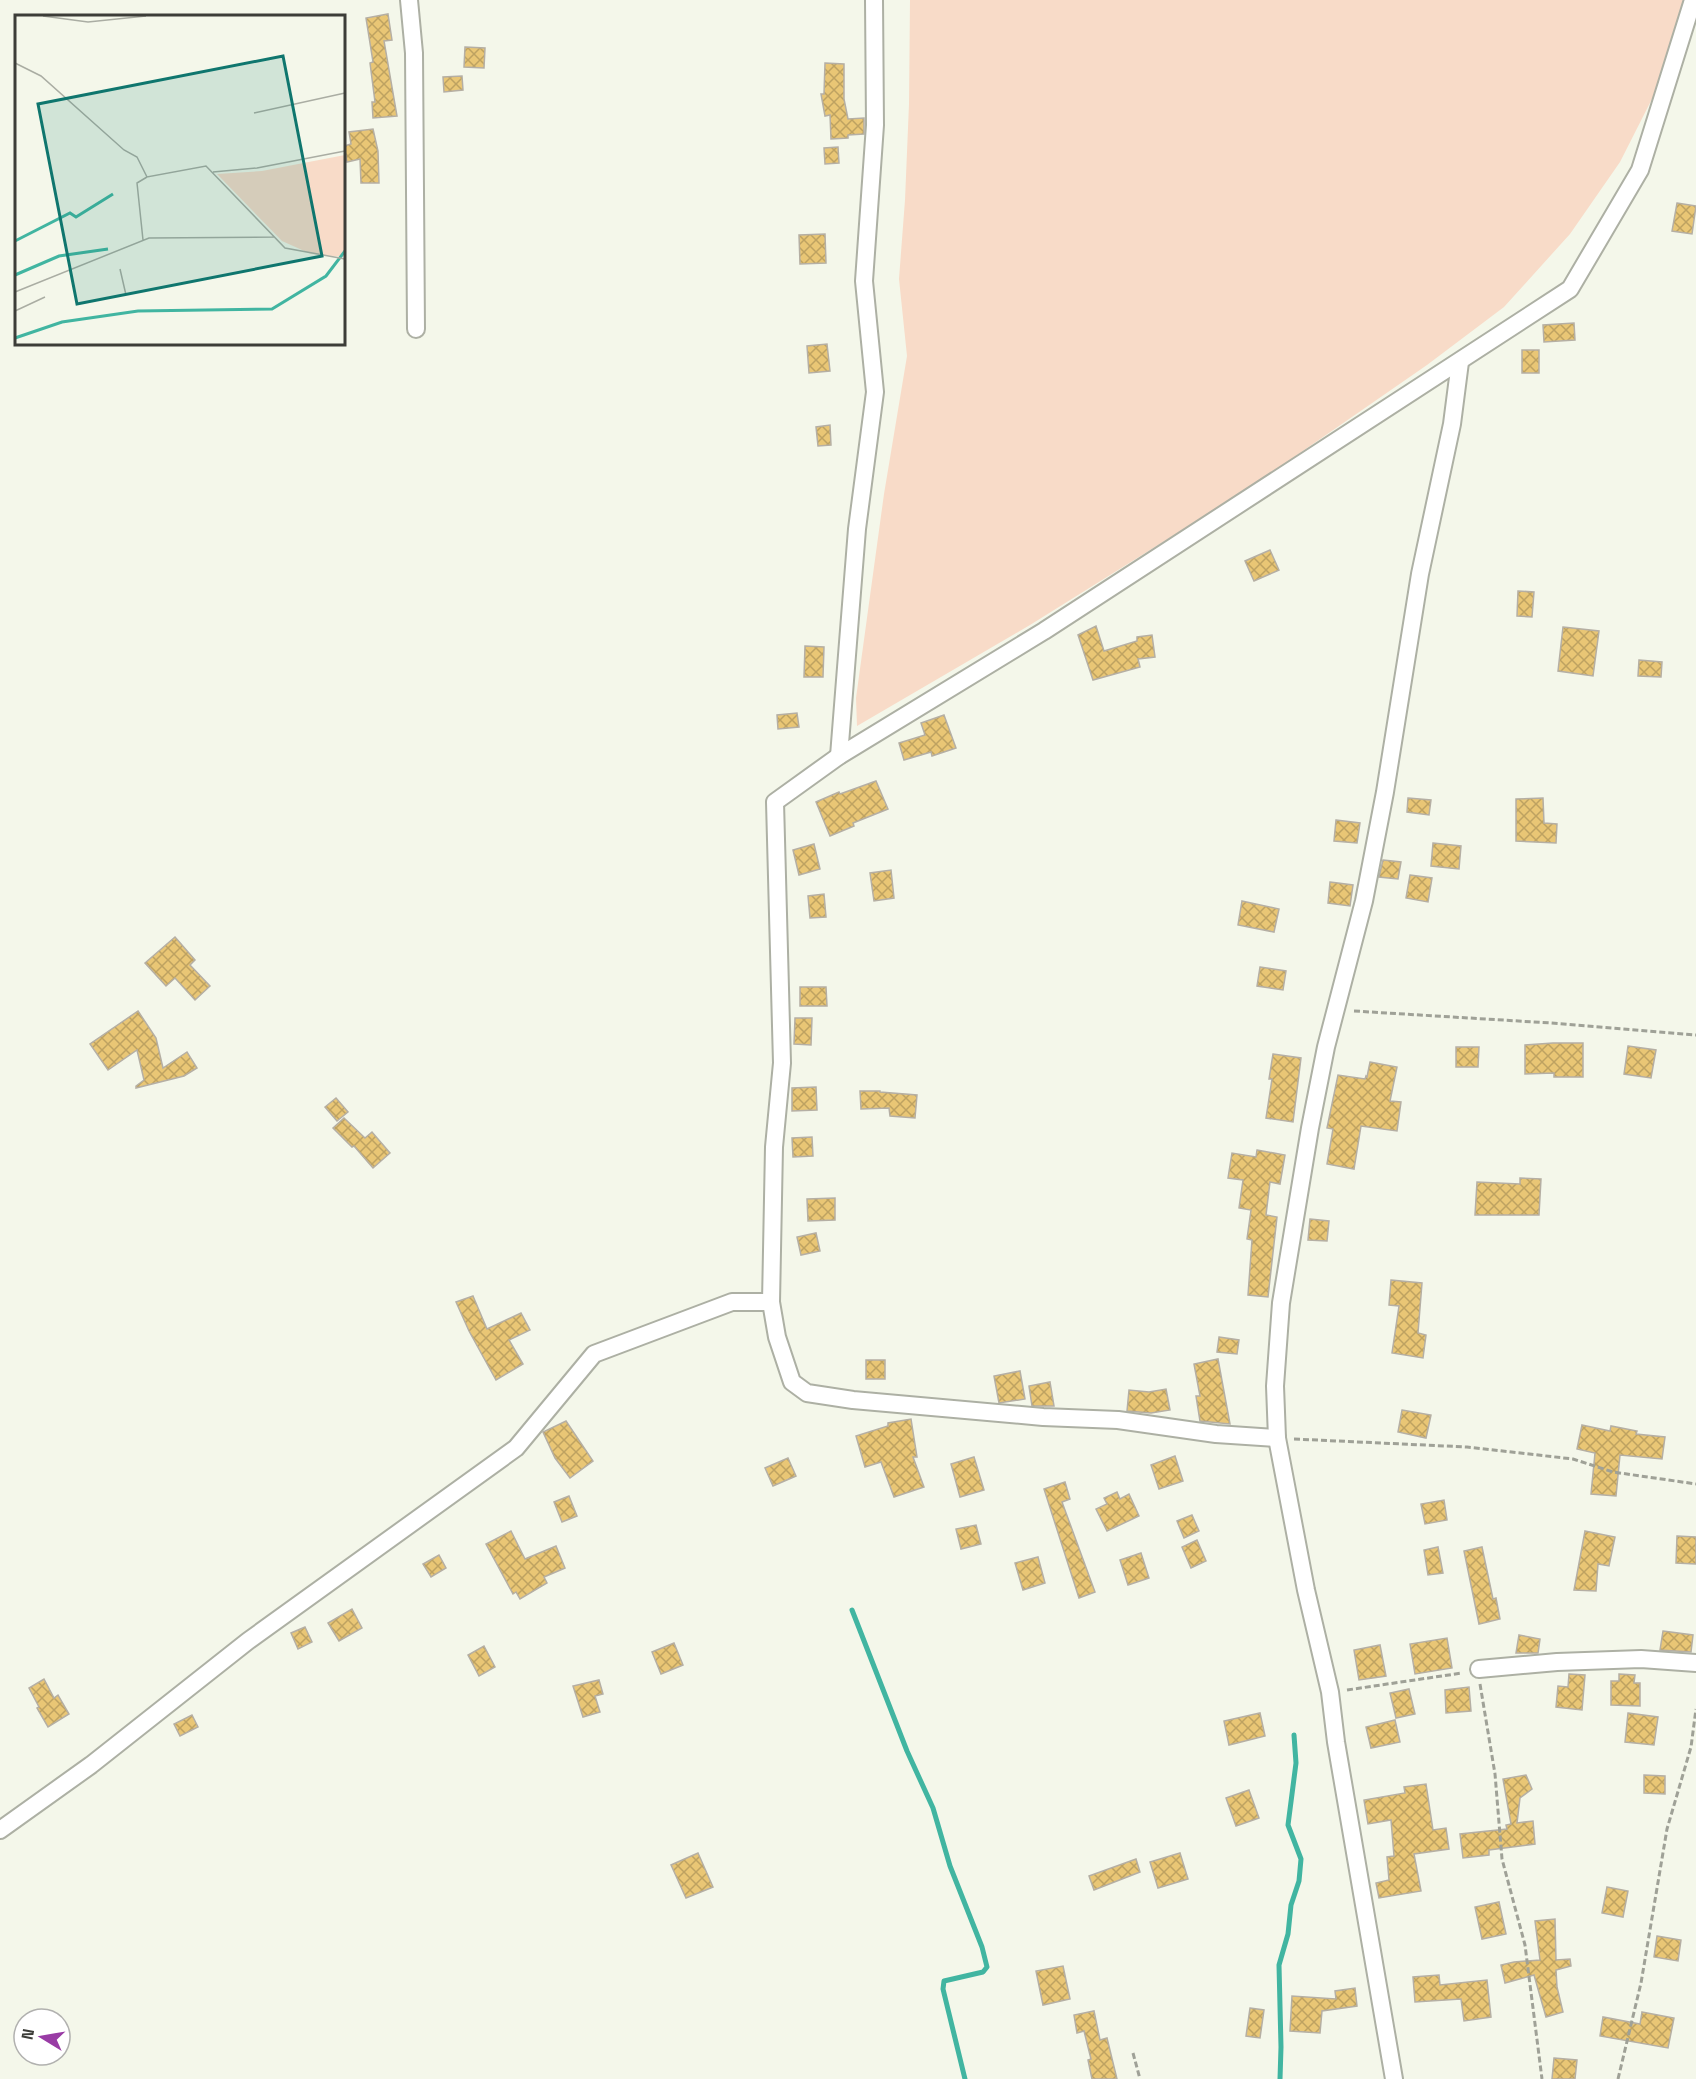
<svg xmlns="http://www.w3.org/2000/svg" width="1696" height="2079" font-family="'Space Grotesk',sans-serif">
	<defs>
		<pattern id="building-cross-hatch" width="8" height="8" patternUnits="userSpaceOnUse" patternTransform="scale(1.5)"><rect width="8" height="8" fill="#e9c675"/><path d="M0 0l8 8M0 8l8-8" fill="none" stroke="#bea261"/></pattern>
	</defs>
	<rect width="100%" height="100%" fill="#f4f7ea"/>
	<path fill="#f8dbc8" d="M910 0H1684L1656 91 1620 162 1570 234 1504 307 1427 365 1251 487 1030 625 857 726 856 698 884 494 907 356 899 279 905 200 909 104Z"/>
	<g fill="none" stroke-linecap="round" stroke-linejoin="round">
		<g stroke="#41b5a1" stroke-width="5">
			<path d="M852 1610 907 1751 933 1808 950 1866 982 1947 987 1967 983 1972 944 1981 943 1989 965 2079"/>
			<path d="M1280 2079 1281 2047 1279 1965 1288 1934 1291 1905 1299 1881 1301 1859 1288 1825 1296 1763 1294 1735"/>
		</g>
	</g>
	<g fill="url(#building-cross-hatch)" stroke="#b5afa4" stroke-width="1.5">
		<path d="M388 14 392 40 384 41 397 116 373 118 372 102H375L370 63 373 62 366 18Z"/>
		<path d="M465 47 485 48 484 68 464 67Z"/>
		<path d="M825 63 844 64V99L848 119 864 118V134L848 135V138L831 139 830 115 825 116 821 94H824Z"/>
		<path d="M462 76 463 90 444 92 443 77Z"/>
		<path d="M373 129 378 151 379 183H361L360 159 347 162 344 146 351 144 349 132Z"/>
		<path d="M838 147 839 163 825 164 824 148Z"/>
		<path d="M1677 203 1696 206 1692 234 1672 231Z"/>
		<path d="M825 234 826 263 800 264 799 235Z"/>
		<path d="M1574 323 1575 340 1544 342 1543 325Z"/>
		<path d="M827 344 830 371 809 373 807 346Z"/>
		<rect x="1522" y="350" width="17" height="23"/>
		<path d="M830 425 831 445 818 446 816 427Z"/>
		<path d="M1270 550 1279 570 1254 581 1245 561Z"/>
		<path d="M1518 591 1534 592 1532 617 1517 616Z"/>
		<path d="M1096 626 1104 651 1137 641V637L1152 635 1155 657 1138 659 1140 667 1093 680 1078 635Z"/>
		<path d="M1563 627 1599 631 1593 676 1558 671Z"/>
		<path d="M805 646 824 647 823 677H804Z"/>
		<path d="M1639 660 1662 662 1661 677 1638 676Z"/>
		<path d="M797 713 799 727 778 729 777 715Z"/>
		<path d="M944 715 956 748 932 756 931 752 904 760 899 743 925 735 921 723Z"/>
		<path d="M876 781 888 809 853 823 854 826 830 836 816 802 839 792 840 794Z"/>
		<path d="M1408 798 1431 800 1429 815 1407 812Z"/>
		<path d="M1543 798 1544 823 1557 824 1556 843 1516 841V799Z"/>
		<path d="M1336 820 1360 823 1357 843 1334 841Z"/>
		<path d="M1433 843 1461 846 1459 869 1431 866Z"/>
		<path d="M814 844 820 869 799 875 793 850Z"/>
		<path d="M1383 860 1401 862 1398 879 1379 877Z"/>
		<path d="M891 870 894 898 874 901 870 873Z"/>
		<path d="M1410 875 1432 878 1428 902 1406 898Z"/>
		<path d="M1330 882 1353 885 1350 906 1328 903Z"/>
		<path d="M824 894 826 917 810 918 808 896Z"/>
		<path d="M1242 901 1279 909 1274 932 1238 925Z"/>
		<path d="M175 937 195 960 190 965 210 986 195 1000 175 978 166 986 145 963Z"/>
		<path d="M1260 967 1286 971 1283 990 1257 986Z"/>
		<path d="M800 987H826L827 1006H800Z"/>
		<path d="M138 1011 156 1038 163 1068 187 1052 197 1068 184 1076 136 1088V1086L144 1080 137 1050 108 1070 90 1044Z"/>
		<path d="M795 1018H812L811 1045 794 1044Z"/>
		<path d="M1553 1043H1583V1077H1554V1073L1525 1074V1045Z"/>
		<path d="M1628 1046 1656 1050 1651 1078 1624 1074Z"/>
		<path d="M1456 1047H1479L1478 1067H1456Z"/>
		<path d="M1273 1054 1301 1058 1293 1122 1266 1118 1272 1079H1269Z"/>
		<path d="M1370 1062 1397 1067 1390 1101 1401 1102 1397 1131 1361 1126 1354 1169 1327 1164 1333 1129 1327 1128 1338 1075 1365 1079 1366 1076 1367 1077Z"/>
		<path d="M816 1087 817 1110 792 1111V1088Z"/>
		<path d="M860 1091H880V1092L917 1095 915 1118 890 1116 889 1108 861 1109Z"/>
		<path d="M336 1098 348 1112 337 1121 325 1107Z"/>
		<path d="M344 1118 365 1138 372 1132 390 1153 373 1168 354 1146 352 1147 333 1128Z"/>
		<path d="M812 1137 813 1156 793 1157 792 1138Z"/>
		<path d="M1257 1150 1285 1155 1280 1184 1270 1182 1266 1215 1277 1217 1268 1297 1248 1295 1252 1240 1247 1239 1251 1210 1239 1208 1243 1180 1228 1178 1232 1153 1256 1157Z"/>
		<path d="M1520 1178 1541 1179 1539 1215H1475L1477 1182 1520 1184Z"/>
		<path d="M835 1198V1220L808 1221 807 1199Z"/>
		<path d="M1310 1219 1329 1221 1327 1241 1308 1240Z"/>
		<path d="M816 1233 820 1251 801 1255 797 1237Z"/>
		<path d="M1391 1280 1422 1283 1418 1333 1426 1335 1423 1358 1392 1353 1399 1306 1389 1305Z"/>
		<path d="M473 1296 487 1329 521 1313 530 1330 509 1340 523 1364 496 1380 469 1331 456 1302Z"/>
		<path d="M1219 1337 1239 1340 1237 1354 1217 1352Z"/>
		<path d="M1218 1359 1230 1424 1200 1421 1196 1396H1200L1194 1364Z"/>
		<rect x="866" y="1360" width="19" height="19"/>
		<path d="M1020 1371 1025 1399 999 1403 994 1376Z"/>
		<path d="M1050 1382 1054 1406H1032L1029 1386Z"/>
		<path d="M1166 1389 1170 1410 1151 1413 1127 1411 1129 1390 1149 1392Z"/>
		<path d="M1402 1410 1431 1415 1426 1438 1398 1432Z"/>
		<path d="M911 1419 917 1457H913L924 1487 894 1497 881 1462 865 1467 856 1436 888 1426V1423Z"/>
		<path d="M566 1421 593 1461 570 1478 555 1458 543 1432Z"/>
		<path d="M1582 1425 1610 1431 1611 1426 1637 1431 1636 1434 1665 1437 1662 1459 1620 1455 1616 1496 1591 1494 1595 1453 1577 1449Z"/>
		<path d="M1175 1456 1183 1481 1159 1489 1151 1465Z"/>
		<path d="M974 1457 984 1490 960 1497 951 1464Z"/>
		<path d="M788 1458 796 1476 773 1486 765 1468Z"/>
		<path d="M1065 1482 1070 1499 1062 1502 1095 1592 1079 1598 1044 1489Z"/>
		<path d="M1117 1492 1120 1499 1129 1494 1139 1516 1107 1531 1096 1509 1107 1504 1104 1498Z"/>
		<path d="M569 1496 577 1516 562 1522 554 1502Z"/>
		<path d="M1444 1500 1447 1520 1425 1524 1421 1504Z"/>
		<path d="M1192 1515 1199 1531 1184 1538 1177 1521Z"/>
		<path d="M976 1525 981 1544 961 1549 956 1529Z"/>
		<path d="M511 1531 525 1559 556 1546 565 1568 544 1577 547 1583 520 1599 516 1592 513 1594 486 1544Z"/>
		<path d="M1585 1531 1615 1537 1609 1566 1598 1564 1596 1591 1574 1590Z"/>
		<path d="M1677 1536 1696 1537V1564L1676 1563Z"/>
		<path d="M1197 1540 1206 1561 1191 1568 1182 1547Z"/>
		<path d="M1438 1547 1443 1573 1428 1575 1424 1550Z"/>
		<path d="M1482 1547 1493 1599 1496 1598 1500 1619 1479 1624 1464 1551Z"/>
		<path d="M1141 1553 1149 1578 1128 1585 1120 1560Z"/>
		<path d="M439 1555 446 1568 431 1577 423 1564Z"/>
		<path d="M1038 1557 1045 1583 1023 1590 1015 1563Z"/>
		<path d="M352 1609 362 1628 339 1641 328 1623Z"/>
		<path d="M305 1627 312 1642 298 1649 291 1633Z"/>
		<path d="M1663 1631 1693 1635 1691 1652 1660 1650Z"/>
		<path d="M1519 1635 1540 1639 1538 1653H1516Z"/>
		<path d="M1447 1638 1452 1668 1415 1674 1410 1644Z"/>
		<path d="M674 1643 683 1665 661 1674 652 1652Z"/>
		<path d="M1380 1645 1386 1676 1359 1680 1354 1650Z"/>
		<path d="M484 1646 495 1667 479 1676 468 1655Z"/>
		<path d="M1569 1674 1585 1675 1582 1710 1556 1707 1558 1686 1568 1687Z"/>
		<path d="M1619 1674 1635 1675 1634 1683H1640V1706L1611 1705V1681H1619Z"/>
		<path d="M44 1679 54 1698 58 1695 69 1714 48 1727 37 1708 39 1707 29 1688Z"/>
		<path d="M599 1680 603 1694 595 1696 600 1712 583 1717 573 1686Z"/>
		<path d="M1469 1687 1471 1711 1446 1713 1445 1690Z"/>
		<path d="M1409 1689 1415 1714 1396 1718 1390 1693Z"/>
		<path d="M1260 1713 1265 1736 1229 1745 1224 1721Z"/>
		<path d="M1628 1713 1658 1717 1654 1745 1625 1742Z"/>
		<path d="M192 1715 198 1727 180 1736 174 1724Z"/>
		<path d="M1395 1720 1400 1742 1371 1748 1366 1727Z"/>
		<path d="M1526 1775 1532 1789 1520 1798 1517 1823 1533 1821 1535 1844 1489 1850V1855L1463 1858 1460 1834 1507 1829 1506 1825 1511 1824 1503 1779Z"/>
		<path d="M1644 1775 1665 1776V1794L1644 1793Z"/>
		<path d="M1426 1784 1433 1830 1446 1828 1449 1849 1414 1854 1421 1891 1379 1898 1376 1883 1389 1880 1387 1857 1394 1856 1391 1820 1368 1824 1364 1800 1405 1793 1404 1787Z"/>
		<path d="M1249 1790 1259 1818 1236 1826 1226 1798Z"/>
		<path d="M698 1853 713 1887 686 1898 671 1865Z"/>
		<path d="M1180 1853 1188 1879 1158 1888 1150 1862Z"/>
		<path d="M1136 1859 1140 1872 1094 1890 1089 1876Z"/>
		<path d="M1607 1887 1628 1891 1623 1917 1602 1913Z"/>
		<path d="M1499 1902 1506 1934 1482 1939 1475 1907Z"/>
		<path d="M1555 1919 1556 1960 1570 1959 1571 1966 1556 1970 1557 1987 1563 2012 1546 2017 1534 1975 1505 1983 1501 1965 1514 1962 1540 1960 1535 1921Z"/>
		<path d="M1657 1936 1681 1940 1678 1961 1654 1957Z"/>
		<path d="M1063 1966 1070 1999 1043 2005 1036 1971Z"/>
		<path d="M1439 1975 1440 1985 1487 1980 1491 2017 1464 2021 1461 1999 1415 2002 1413 1977Z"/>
		<path d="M1355 1988 1357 2006 1322 2011 1320 2033 1290 2031 1292 1996 1336 1999 1335 1991Z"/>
		<path d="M1250 2008 1264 2010 1260 2038 1246 2036Z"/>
		<path d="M1094 2011 1100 2040 1107 2038 1117 2079H1092L1088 2060 1091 2059 1084 2031 1077 2033 1074 2015Z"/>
		<path d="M1642 2012 1674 2018 1668 2048 1600 2036 1603 2017 1640 2024Z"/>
		<path d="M1554 2058 1577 2060 1575 2079H1552Z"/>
	</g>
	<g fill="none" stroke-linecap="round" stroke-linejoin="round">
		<defs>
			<g id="street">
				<path d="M409 0 414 53 416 329"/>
				<path d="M839 756 857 529 875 392 864 281 875 125 874 0"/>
				<path d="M771 1302 777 1337 792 1382 807 1393 853 1400 1043 1417 1118 1420 1216 1434 1277 1438"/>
				<path d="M1479 1669 1557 1662 1641 1659 1696 1663"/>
				<path d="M0 1830 91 1765 248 1641 516 1448 594 1354 732 1302H771L774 1147 782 1063 775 802 839 756 1044 631 1570 289 1640 170 1693 0"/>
				<path d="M1394 2079 1336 1742 1330 1692 1306 1590 1277 1438 1275 1386 1281 1303 1310 1128 1326 1047 1364 901 1385 792 1420 574 1452 424 1460 362"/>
			</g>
		</defs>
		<use href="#street" stroke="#adb0a4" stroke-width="20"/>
		<g stroke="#9fa197" stroke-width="3" stroke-dasharray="6 3" stroke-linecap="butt">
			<path d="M1354 1011 1551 1023 1696 1035"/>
			<path d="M1294 1439 1467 1447 1573 1459 1613 1472 1696 1484"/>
			<path d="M1480 1684 1495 1774 1502 1859 1525 1945 1542 2079"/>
			<path d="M1347 1690 1462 1673"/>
			<path d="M1133 2053 1140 2079"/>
			<path d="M1618 2079 1641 1983 1667 1829 1691 1747 1696 1709"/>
		</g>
		<use href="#street" stroke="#fff" stroke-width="16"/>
	</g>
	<g transform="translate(15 15)">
		<rect width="330" height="330" fill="#f4f7ea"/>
		<path d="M330 140V242L296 239 267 226 202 159 247 156Z" fill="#f8dbc8"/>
		<path fill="none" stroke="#41b5a1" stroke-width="3" d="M0 226 55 198 61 202 98 179M0 260 44 241 93 234M0 323 47 307 123 296 257 294 311 261 330 236"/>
		<path fill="none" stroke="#aaada3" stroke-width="1.5" d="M28 1 73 7 131 1M0 48 26 61 109 135 122 142 132 162 191 151 270 233 330 244M239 98 330 78M198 157 242 153 330 136M128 225 122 168 132 162M105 254 111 280M0 277 134 223 259 222M0 296 30 282"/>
		<path fill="#0f766e" fill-opacity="0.15" stroke="#0f766e" stroke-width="3" d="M268 41 307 241 62 289 23 89Z"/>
		<rect width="330" height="330" fill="none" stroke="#3c3d38" stroke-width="3"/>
	</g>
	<g transform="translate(42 2037) rotate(281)"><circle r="28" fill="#ffffff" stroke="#b1b1af" stroke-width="1.5"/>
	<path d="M0-4.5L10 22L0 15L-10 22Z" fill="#993ca5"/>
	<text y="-9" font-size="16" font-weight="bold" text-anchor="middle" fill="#3c3d38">N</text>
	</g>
</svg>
